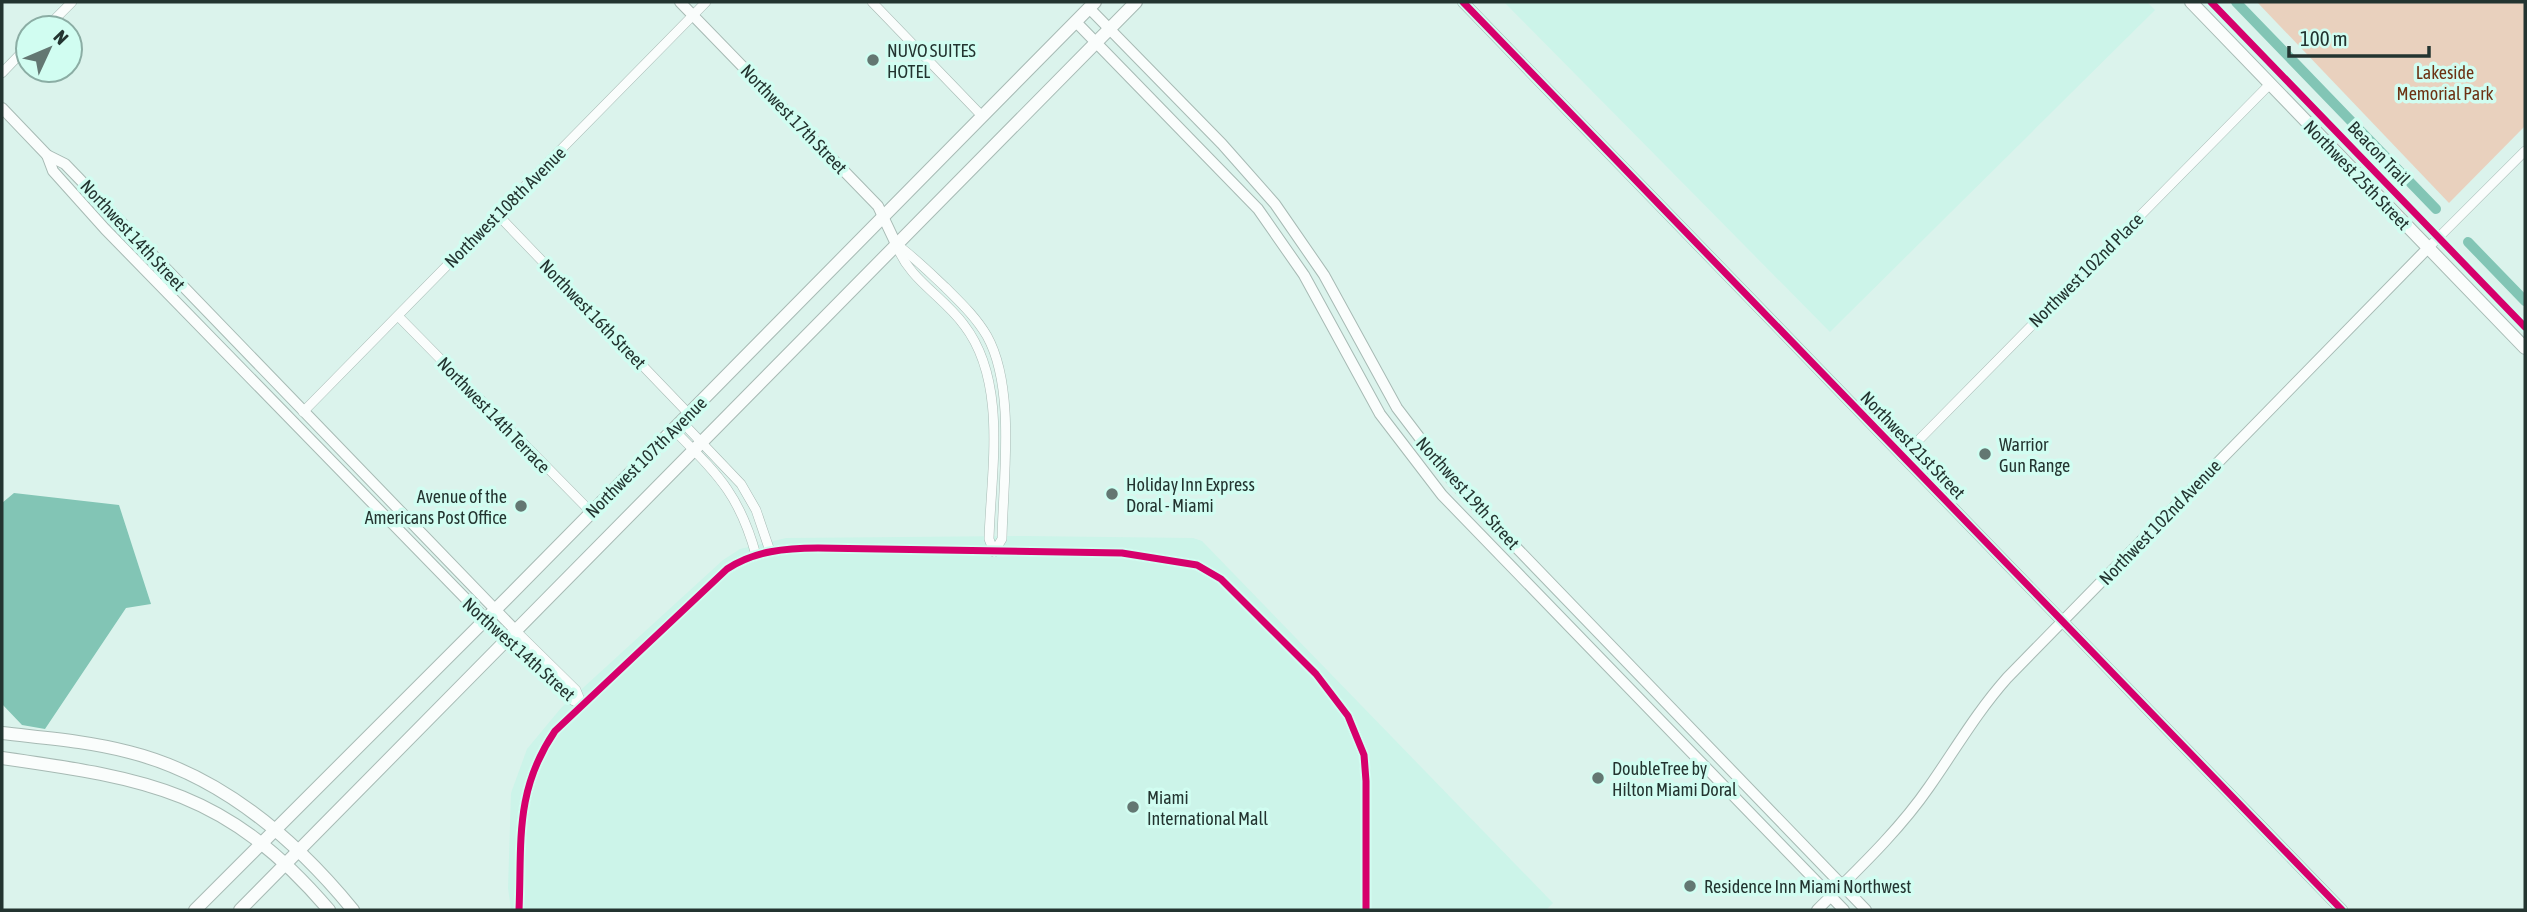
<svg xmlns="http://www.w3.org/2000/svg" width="2527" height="912" font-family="'Asap Condensed',sans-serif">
	<rect width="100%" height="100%" fill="#dbf3ec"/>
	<g fill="#ccf4e9">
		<path d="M1504 2H2147L2155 10 1830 332Z"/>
		<path d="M1024 536 1193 538 1202 541 1553 903 1546 910H511L508 888 511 793 527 749 561 708 723 560 740 549 786 538Z"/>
	</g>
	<path fill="#e9d1be" d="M2257 2H2525V126L2449 203Z"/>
	<path fill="#82c5b5" d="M14 493 119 505 151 604 126 608 45 729 22 725 2 704V503Z"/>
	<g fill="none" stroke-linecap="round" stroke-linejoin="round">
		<g stroke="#82c5b5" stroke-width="10">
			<path d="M2236 2 2436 209"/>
			<path d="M2468 242 2525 301"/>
		</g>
		<defs>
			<g id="minor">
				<path d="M872 2 982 116"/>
				<path d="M46 28 72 2"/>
				<path d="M2 73 28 46"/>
				<path d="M497 214 689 414"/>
				<path d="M896 244C914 257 929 272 945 287 960 302 976 317 987 336 1016 388 1003 480 1002 539L994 552"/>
				<path d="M896 244C909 280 942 295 964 325 1008 382 991 471 989 539L994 552"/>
				<path d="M2427 249 2525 151"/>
				<path d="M398 316 591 512"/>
				<path d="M303 412 706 2"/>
				<path d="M681 421 741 484 756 510 770 551"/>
				<path d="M673 429C717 474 739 493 756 555"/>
				<path d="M1902 457 2270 84"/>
				<path d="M516 631 576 690 582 705"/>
				<path d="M507 641 568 698 582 705"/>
				<path d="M519 910C522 842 514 791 555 731L727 569C755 551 785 548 818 548L1122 553 1197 565 1221 579 1316 674 1348 716 1364 755 1366 781V910"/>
			</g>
			<g id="tertiary">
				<path d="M680 2 878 206 896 244"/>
				<path d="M1463 2 2342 910"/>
				<path d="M1089 8 1222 144 1275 204 1324 275 1397 408 1454 483 1866 910"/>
				<path d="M1076 22 1258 209 1304 275 1380 414 1442 495 1844 910"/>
				<path d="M2 108 47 155 65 164 516 631"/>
				<path d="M47 155 53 171 105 229 507 641"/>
				<path d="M1817 910C1855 872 1898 832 1929 787 1955 750 1976 713 2007 678L2427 249"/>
			</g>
			<g id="secondary">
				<path d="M2191 2 2525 348"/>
				<path d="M2 733C44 738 88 741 129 752 221 775 294 838 353 910"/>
				<path d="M2 758C149 779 227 791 329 910"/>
				<path d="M195 910 510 595 1095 2"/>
				<path d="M240 910 1136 2"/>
			</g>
		</defs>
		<use href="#minor" stroke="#a7bab4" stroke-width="10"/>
		<use href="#tertiary" stroke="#a7bab4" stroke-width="12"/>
		<use href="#secondary" stroke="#a7bab4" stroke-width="14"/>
		<use href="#minor" stroke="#fafdfc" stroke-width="9"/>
		<use href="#tertiary" stroke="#fafdfc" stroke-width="10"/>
		<use href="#secondary" stroke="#fafdfc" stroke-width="12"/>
		<defs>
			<g id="cycleway">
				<path d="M1463 2 2342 910"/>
				<path d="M2211 2 2525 327"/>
				<path d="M519 910C522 842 514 791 555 731L727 569C755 551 785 548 818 548L1122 553 1197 565 1221 579 1316 674 1348 716 1364 755 1366 781V910"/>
			</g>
		</defs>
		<use href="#cycleway" stroke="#d1fdf1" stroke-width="11"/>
		<use href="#cycleway" stroke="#d6006c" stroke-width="7"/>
	</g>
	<g fill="#637772" stroke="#d1fdf1" stroke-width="2.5">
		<circle cx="873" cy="60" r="7"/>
		<circle cx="1985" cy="454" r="7"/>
		<circle cx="1112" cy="494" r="7"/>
		<circle cx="521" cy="506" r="7"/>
		<circle cx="1598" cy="778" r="7"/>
		<circle cx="1133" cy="807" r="7"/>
		<circle cx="1690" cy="886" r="7"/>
	</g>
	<g text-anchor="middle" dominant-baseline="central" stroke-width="7" stroke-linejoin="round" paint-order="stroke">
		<g font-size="18" fill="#233430" stroke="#d1fdf1" text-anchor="start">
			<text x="887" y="50">NUVO SUITES<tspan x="887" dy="21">HOTEL</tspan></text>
			<text x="1999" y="444">Warrior<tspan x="1999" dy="21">Gun Range</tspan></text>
			<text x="1126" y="484">Holiday Inn Express<tspan x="1126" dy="21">Doral - Miami</tspan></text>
			<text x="507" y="496" text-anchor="end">Avenue of the<tspan x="507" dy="21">Americans Post Office</tspan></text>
			<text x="1612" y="768">DoubleTree by<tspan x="1612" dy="21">Hilton Miami Doral</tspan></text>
			<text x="1147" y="797">Miami<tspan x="1147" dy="21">International Mall</tspan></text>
			<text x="1704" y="886">Residence Inn Miami Northwest</text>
		</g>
		<g font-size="18" fill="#6d3213" stroke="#d1fdf1">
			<text x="2445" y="72">Lakeside<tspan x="2445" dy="21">Memorial Park</tspan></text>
		</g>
		<g font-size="18" fill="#233430" stroke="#d1fdf1">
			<text transform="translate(794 119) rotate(46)">Northwest 17th Street</text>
			<text transform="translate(2379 153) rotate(46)">Beacon Trail</text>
			<text transform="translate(2357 175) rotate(46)">Northwest 25th Street</text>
			<text transform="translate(505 207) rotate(-45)">Northwest 108th Avenue</text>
			<text transform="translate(133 235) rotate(47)">Northwest 14th Street</text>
			<text transform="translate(2086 270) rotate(-45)">Northwest 102nd Place</text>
			<text transform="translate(593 314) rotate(46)">Northwest 16th Street</text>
			<text transform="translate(494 415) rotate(46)">Northwest 14th Terrace</text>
			<text transform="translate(1913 445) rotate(46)">Northwest 21st Street</text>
			<text transform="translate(646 457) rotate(-45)">Northwest 107th Avenue</text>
			<text transform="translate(1468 493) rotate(48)">Northwest 19th Street</text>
			<text transform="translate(2160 522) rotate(-46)">Northwest 102nd Avenue</text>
			<text transform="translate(519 649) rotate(42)">Northwest 14th Street</text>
		</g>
	</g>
	<rect width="2527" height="912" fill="none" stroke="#233430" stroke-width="7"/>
	<g transform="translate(49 49) rotate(46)"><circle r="33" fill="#d1fdf1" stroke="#8bada4" stroke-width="2"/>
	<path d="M0-5L12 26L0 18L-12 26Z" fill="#637772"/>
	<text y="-10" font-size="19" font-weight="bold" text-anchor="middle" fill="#233430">N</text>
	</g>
	<path d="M2289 46v10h140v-10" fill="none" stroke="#233430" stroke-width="3.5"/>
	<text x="2300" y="46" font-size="21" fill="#233430" stroke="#d1fdf1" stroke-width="5" paint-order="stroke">100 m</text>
</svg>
